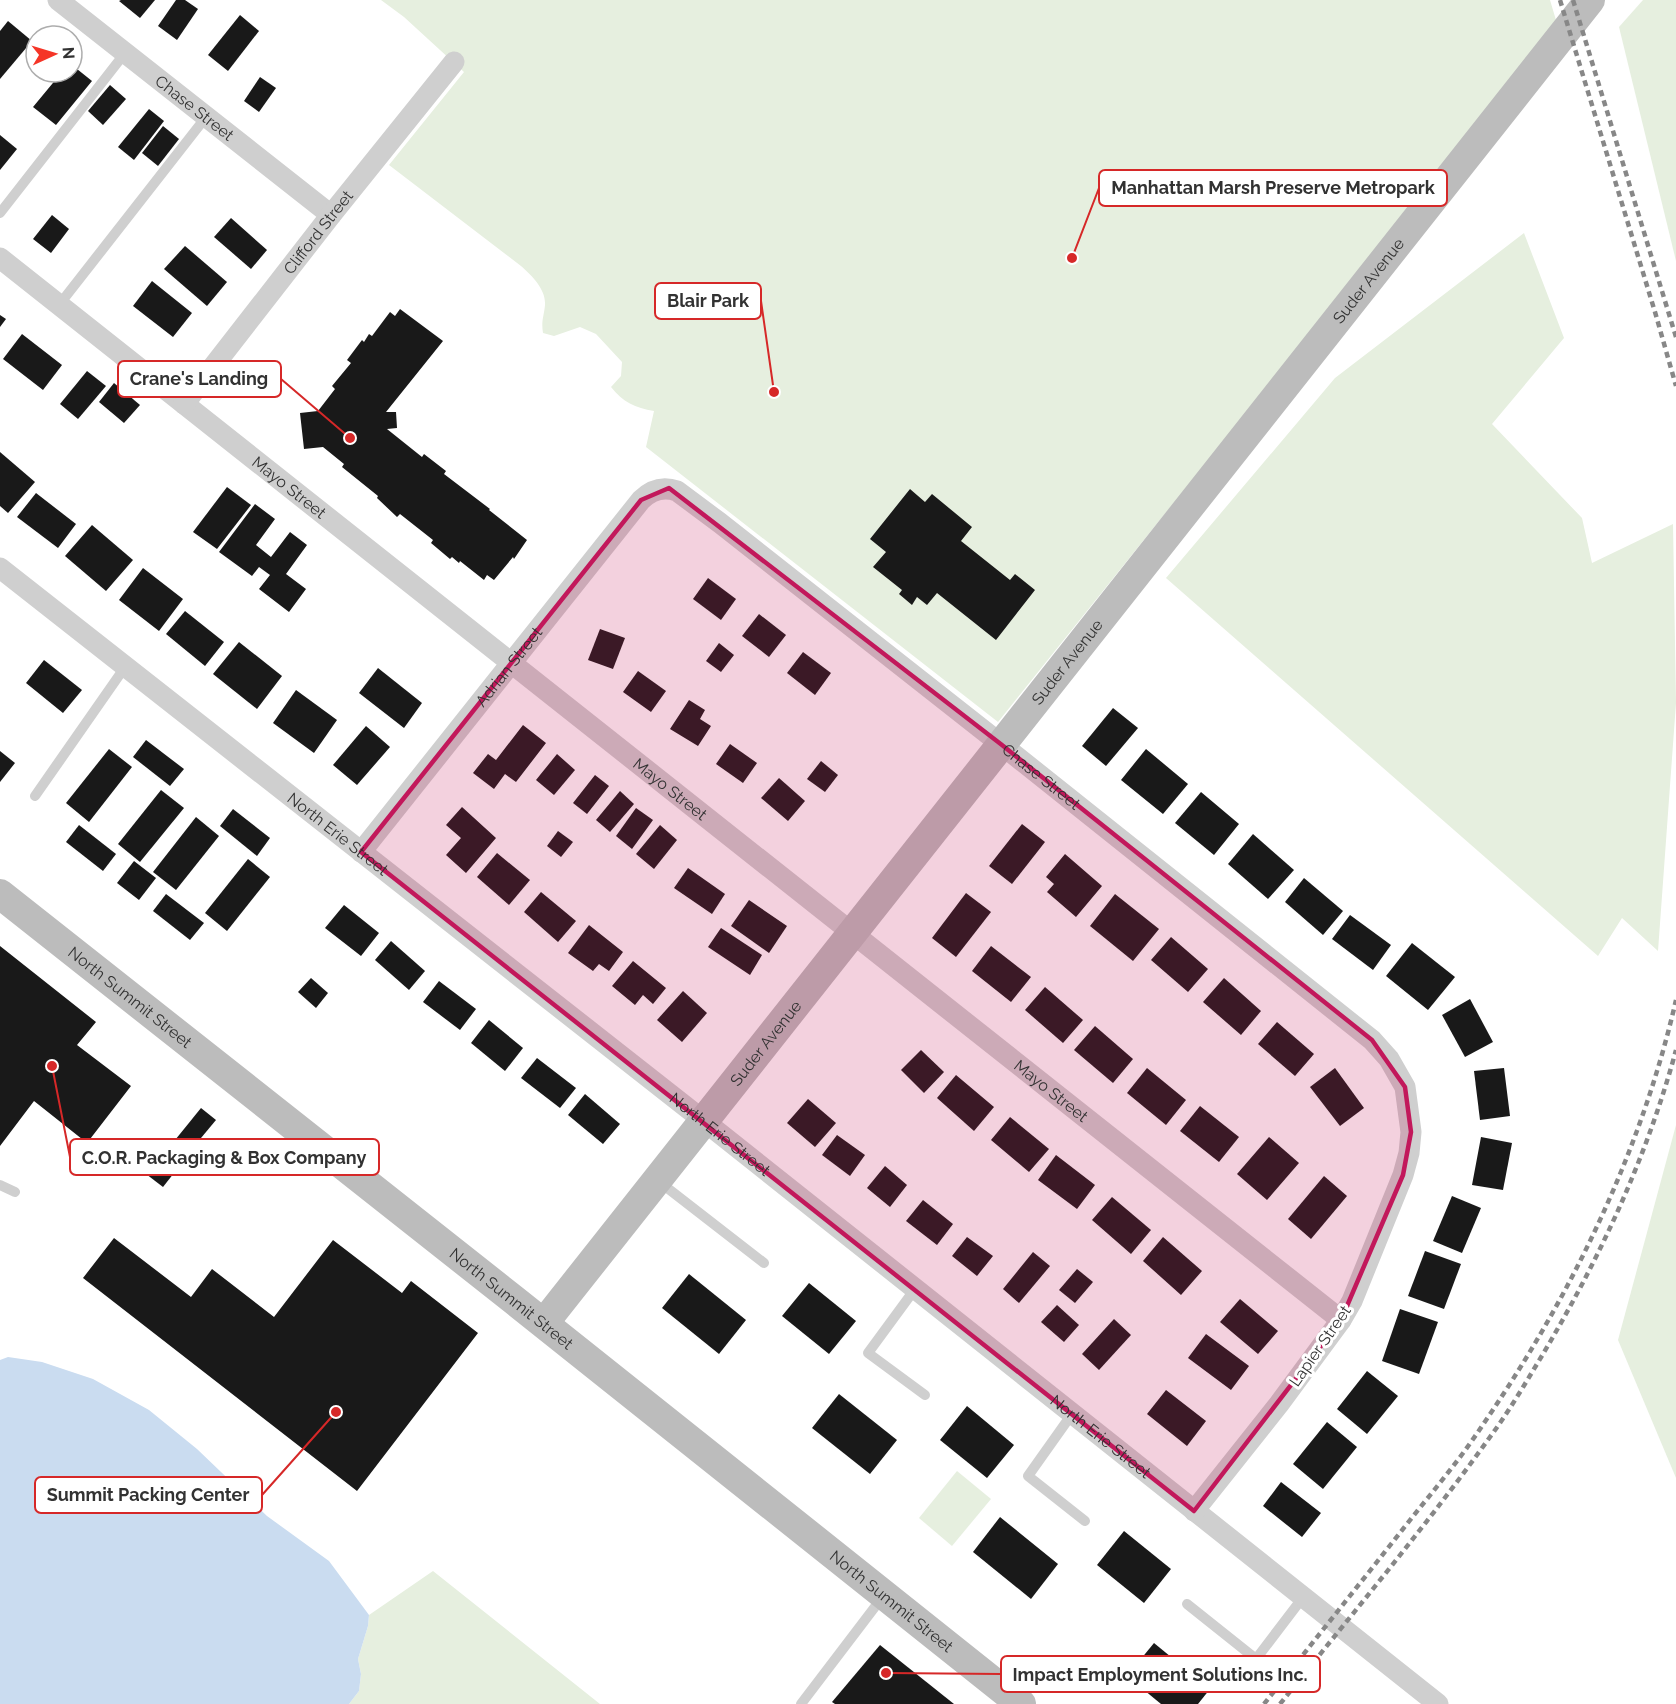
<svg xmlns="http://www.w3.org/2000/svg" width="1676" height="1704" font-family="Raleway,sans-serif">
	<rect width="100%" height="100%" fill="#fff"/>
	<g fill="#e6efdf">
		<path d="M381 0H1550L1561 37 1159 521 998 722 646 447 654 411C635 408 623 402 611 387L621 376 622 362 596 334 580 327 554 336 543 333C541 321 544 316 545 305 546 289 532 276 521 266L389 165 464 72 404 17Z"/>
		<path d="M1643 0H1676V261L1619 27Z"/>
		<path d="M1524 233 1564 338 1492 424 1582 518 1592 563 1673 524 1676 703 1658 951 1622 918 1598 956 1166 578 1335 378Z"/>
		<path d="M1676 1125V1478L1618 1340Z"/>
		<path d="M957 1471 991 1499 952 1546 919 1518Z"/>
		<path d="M433 1571 600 1704H349L359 1691 361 1674 358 1659 368 1626 369 1615Z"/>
	</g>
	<path fill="#cadcf0" d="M8 1357 42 1362 93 1379 149 1410 197 1449 267 1516 329 1561 369 1615 368 1626 358 1659 361 1674 359 1691 349 1704H0V1360Z"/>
	<g fill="#191919">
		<path d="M121 0H155L140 18 119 1Z"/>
		<path d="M176 0H185L198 9 177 40 158 26Z"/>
		<path d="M240 15 259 31 228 71 208 55Z"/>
		<path d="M8 21 32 41 0 79V31Z"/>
		<path d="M72 65 92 81 56 125 33 107 62 72H72Z"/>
		<path d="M260 77 276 88 259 112 244 101Z"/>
		<path d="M110 85 126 99 103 125 88 111Z"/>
		<path d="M149 109 164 121 134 160 118 147Z"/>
		<path d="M163 126 179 139 158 166 142 153Z"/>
		<path d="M0 135 17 149 0 170Z"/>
		<path d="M52 215 69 229 51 253 33 239Z"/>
		<path d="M231 218 267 250 251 269 214 237Z"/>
		<path d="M185 246 227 282 207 306 164 269Z"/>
		<path d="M152 281 192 313 173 337 133 306Z"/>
		<path d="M400 309 443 341 386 412H396L397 428 387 429 422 457 424 454 446 471 444 474 490 509 489 510 527 540 514 559 513 557 494 580 487 575 484 580 460 561 459 563 452 557 450 559 431 543 433 540 400 514 397 517 377 498 378 496 342 467 344 464 323 447 304 449 300 413 318 411 335 389 332 386 351 363 347 360 362 340 364 342 369 334 372 336 390 312 395 316Z"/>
		<path d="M0 315 6 319 0 327Z"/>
		<path d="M22 334 62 365 43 390 3 359Z"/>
		<path d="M87 371 106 386 78 419 60 404Z"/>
		<path d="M114 383 140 405 124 423 99 402Z"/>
		<path d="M0 452 35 482 8 513 0 506Z"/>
		<path d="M227 487 251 505 217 549 193 532Z"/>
		<path d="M910 489 925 502 932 494 972 527 961 541 1010 580 1015 574 1035 590 996 640 937 593 927 605 917 597 912 605 899 594 902 590 873 567 886 552 870 539Z"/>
		<path d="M36 493 76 524 58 548 17 517Z"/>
		<path d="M255 504 275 519 256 545 271 557 290 532 307 545 286 574 306 589 289 612 259 589 270 575 259 567 252 576 219 552Z"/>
		<path d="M92 525 133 560 106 591 65 556Z"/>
		<path d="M143 568 183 599 159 631 119 600Z"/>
		<path d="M708 578 736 599 721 620 693 599Z"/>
		<path d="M185 611 224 642 205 666 166 634Z"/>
		<path d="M759 614 786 635 769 657 742 636Z"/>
		<path d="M600 629 625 638 613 669 588 660Z"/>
		<path d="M239 642 282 676 257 709 213 674Z"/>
		<path d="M719 643 734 655 721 672 706 661Z"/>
		<path d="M803 652 831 673 815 695 787 673Z"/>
		<path d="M44 660 82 690 63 713 26 683Z"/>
		<path d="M378 668 422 703 404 728 359 693Z"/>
		<path d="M638 671 666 691 651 712 623 692Z"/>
		<path d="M296 690 337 720 314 753 273 723Z"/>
		<path d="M689 700 705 710 700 719 711 726 698 746 670 729Z"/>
		<path d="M1113 708 1138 728 1106 766 1082 746Z"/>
		<path d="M523 725 546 743 516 782 505 774 494 789 473 773 488 754 496 760Z"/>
		<path d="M366 726 390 747 357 785 333 765Z"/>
		<path d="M146 740 184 769 170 786 133 757Z"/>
		<path d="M730 744 757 763 743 783 716 764Z"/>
		<path d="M109 749 132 767 89 822 66 803Z"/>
		<path d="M1146 749 1188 784 1163 814 1121 780Z"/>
		<path d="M0 751 15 763 0 782Z"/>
		<path d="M557 754 575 770 554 795 536 780Z"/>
		<path d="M821 761 838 775 825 792 807 779Z"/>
		<path d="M595 775 609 786 587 814 573 803Z"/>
		<path d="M779 778 805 801 788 821 761 798Z"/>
		<path d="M161 790 184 808 140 862 118 844Z"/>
		<path d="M620 791 634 804 610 832 596 820Z"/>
		<path d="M1201 792 1239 824 1214 855 1175 823Z"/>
		<path d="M462 807 496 838 466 873 446 855 461 838 446 825Z"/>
		<path d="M636 808 653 820 632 849 616 836Z"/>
		<path d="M233 809 270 838 257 856 220 826Z"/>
		<path d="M196 817 219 836 176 890 153 872Z"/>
		<path d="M1022 824 1045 842 1012 884 989 866Z"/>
		<path d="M79 825 116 854 103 871 66 842Z"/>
		<path d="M660 825 677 840 654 869 636 854Z"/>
		<path d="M558 831 573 842 561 857 547 846Z"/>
		<path d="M1253 834 1294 870 1268 899 1228 864Z"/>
		<path d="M497 853 530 880 509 905 477 877Z"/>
		<path d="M1065 854 1102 886 1076 917 1047 892 1054 884 1046 877Z"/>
		<path d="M248 859 270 877 227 931 205 913Z"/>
		<path d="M134 861 156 878 139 900 117 883Z"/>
		<path d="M688 868 725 894 712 914 674 888Z"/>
		<path d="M1304 878 1343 911 1323 935 1285 902Z"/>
		<path d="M541 892 576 921 558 942 524 912Z"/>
		<path d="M966 893 991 912 956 957 932 938Z"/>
		<path d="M166 894 204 923 190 940 153 911Z"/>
		<path d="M1115 894 1159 929 1133 961 1090 926Z"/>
		<path d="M749 900 787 926 769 953 731 926Z"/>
		<path d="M344 905 379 933 361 956 325 928Z"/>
		<path d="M1350 915 1391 945 1373 970 1332 939Z"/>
		<path d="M589 925 623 952 609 971 599 964 593 971 568 953Z"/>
		<path d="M721 928 762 955 750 975 708 947Z"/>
		<path d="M1171 937 1208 969 1188 992 1151 960Z"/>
		<path d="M391 941 425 971 409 990 375 960Z"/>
		<path d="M1412 943 1455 977 1428 1010 1386 976Z"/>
		<path d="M0 946 96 1022 77 1045 131 1086 87 1143 34 1101 0 1146Z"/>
		<path d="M991 946 1031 977 1011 1002 972 971Z"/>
		<path d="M633 961 666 988 653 1004 643 995 635 1005 612 986Z"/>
		<path d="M311 978 328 993 316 1008 298 992Z"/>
		<path d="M1224 978 1261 1011 1241 1035 1203 1002Z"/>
		<path d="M439 981 476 1009 460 1030 423 1002Z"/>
		<path d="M1045 987 1083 1020 1063 1043 1025 1010Z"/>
		<path d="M683 991 707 1013 682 1042 657 1020Z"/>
		<path d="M1470 999 1493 1042 1465 1057 1442 1015Z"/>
		<path d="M489 1020 523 1048 505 1071 471 1043Z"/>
		<path d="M1277 1022 1314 1054 1295 1076 1258 1044Z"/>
		<path d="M1095 1026 1133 1059 1113 1083 1074 1050Z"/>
		<path d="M921 1050 944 1072 924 1093 901 1070Z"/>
		<path d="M537 1058 576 1088 560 1108 521 1078Z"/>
		<path d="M1147 1068 1186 1100 1166 1125 1127 1093Z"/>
		<path d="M1335 1068 1364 1108 1340 1126 1310 1087Z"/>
		<path d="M1504 1068 1510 1116 1480 1120 1474 1071Z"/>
		<path d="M956 1075 994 1107 974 1131 937 1098Z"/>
		<path d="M585 1094 620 1124 603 1144 568 1115Z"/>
		<path d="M808 1099 836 1123 815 1147 787 1123Z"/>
		<path d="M1200 1106 1239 1137 1219 1162 1180 1131Z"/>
		<path d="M201 1108 216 1120 181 1162 167 1150Z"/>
		<path d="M1010 1117 1049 1149 1029 1172 991 1140Z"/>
		<path d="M837 1135 865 1155 850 1176 822 1155Z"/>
		<path d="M1269 1137 1299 1163 1267 1200 1237 1174Z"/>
		<path d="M1481 1137 1512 1143 1503 1190 1472 1185Z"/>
		<path d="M1056 1155 1095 1185 1077 1209 1038 1180Z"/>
		<path d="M156 1160 174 1173 163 1187 146 1174Z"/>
		<path d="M885 1166 907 1185 890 1207 867 1188Z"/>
		<path d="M1324 1176 1347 1196 1311 1239 1288 1219Z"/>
		<path d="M1452 1196 1481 1208 1462 1253 1433 1241Z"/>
		<path d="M1112 1197 1151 1230 1131 1254 1092 1220Z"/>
		<path d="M923 1200 953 1224 937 1245 906 1221Z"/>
		<path d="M967 1237 993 1256 977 1276 952 1256Z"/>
		<path d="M1163 1237 1202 1271 1181 1295 1143 1261Z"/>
		<path d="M114 1238 191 1297 212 1269 274 1317 333 1240 402 1293 411 1281 478 1333 357 1491 83 1278Z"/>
		<path d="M1425 1251 1461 1264 1444 1309 1408 1296Z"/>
		<path d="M1033 1252 1050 1266 1019 1303 1003 1289Z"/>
		<path d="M1077 1269 1093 1282 1075 1303 1059 1290Z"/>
		<path d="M689 1274 746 1320 719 1354 662 1308Z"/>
		<path d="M809 1283 856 1321 829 1354 782 1316Z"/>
		<path d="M1240 1299 1278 1331 1258 1354 1220 1322Z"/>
		<path d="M1057 1305 1079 1325 1064 1342 1041 1322Z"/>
		<path d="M1400 1309 1438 1322 1419 1374 1382 1361Z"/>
		<path d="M1114 1319 1131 1335 1099 1370 1082 1354Z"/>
		<path d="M1206 1334 1249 1366 1231 1390 1188 1358Z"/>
		<path d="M1367 1371 1398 1396 1367 1434 1337 1409Z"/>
		<path d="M1166 1390 1206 1421 1187 1446 1147 1414Z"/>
		<path d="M839 1394 897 1440 870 1474 812 1428Z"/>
		<path d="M967 1406 1014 1445 987 1478 940 1440Z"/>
		<path d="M1327 1422 1357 1447 1323 1489 1293 1464Z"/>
		<path d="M1281 1482 1321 1513 1302 1537 1263 1506Z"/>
		<path d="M1000 1517 1058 1564 1031 1599 973 1552Z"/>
		<path d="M1124 1531 1171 1569 1144 1603 1097 1565Z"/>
		<path d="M1154 1643 1210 1689 1198 1704H1161L1127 1676Z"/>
		<path d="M880 1645 954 1704H835L832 1702Z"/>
	</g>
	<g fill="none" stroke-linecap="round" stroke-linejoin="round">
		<g stroke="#cfcfcf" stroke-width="10">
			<path d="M0 213 125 53"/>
			<path d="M59 305 206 117"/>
			<path d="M35 796 125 667"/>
			<path d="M657 1180 764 1263"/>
			<path d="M0 1185 15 1192"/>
			<path d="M915 1289 868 1353 925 1395"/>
			<path d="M1072 1414 1028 1476 1085 1521"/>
			<path d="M1187 1604 1256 1659 1304 1596"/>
			<path d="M801 1704 884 1595"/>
		</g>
		<g stroke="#cfcfcf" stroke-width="21">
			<path id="s1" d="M58 0 331 215"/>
			<path id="s2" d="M0 258 1341 1320"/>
			<path id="s3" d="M184 404 331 215 454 62"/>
			<path id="s4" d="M0 568 704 1121 1438 1704"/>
			<path id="s5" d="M361 852 641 500C651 490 663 486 677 491L720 523 1002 745 1372 1040 1389 1059 1405 1087 1411 1132 1409 1153 1403 1175 1352 1301 1341 1320 1279 1404 1194 1511"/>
		</g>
		<g stroke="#bcbcbc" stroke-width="30">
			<path id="s6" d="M0 894 514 1300 1021 1704"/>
			<path id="s7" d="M544 1323 1590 0"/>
		</g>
		<g stroke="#878787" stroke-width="4.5" stroke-dasharray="6 4.5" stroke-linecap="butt">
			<path d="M1560 0 1655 312 1676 386"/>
			<path d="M1573 0 1676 337"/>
			<path d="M1264 1704C1309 1647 1354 1591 1399 1534 1427 1498 1457 1464 1482 1426 1570 1298 1641 1153 1676 1000"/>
			<path d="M1280 1704C1351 1615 1424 1529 1490 1437 1507 1414 1522 1389 1537 1364 1596 1266 1646 1161 1676 1050"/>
		</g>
	</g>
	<path fill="#c2185b" fill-opacity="0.2" stroke="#c2185b" stroke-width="4.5" stroke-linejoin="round" d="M669 488 1002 745 1372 1040 1405 1087 1411 1132 1403 1175 1341 1320 1194 1511 361 852 641 500Z"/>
	<g text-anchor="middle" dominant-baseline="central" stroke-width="6" stroke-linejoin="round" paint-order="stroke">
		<g font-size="16" fill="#323232" stroke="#fff">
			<text stroke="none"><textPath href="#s1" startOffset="174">Chase Street</textPath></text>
			<text stroke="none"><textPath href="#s3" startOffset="218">Clifford Street</textPath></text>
			<text stroke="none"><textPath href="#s7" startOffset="1329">Suder Avenue</textPath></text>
			<text stroke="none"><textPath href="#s2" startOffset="369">Mayo Street</textPath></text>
			<text stroke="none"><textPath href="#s7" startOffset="843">Suder Avenue</textPath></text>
			<text stroke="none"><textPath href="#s5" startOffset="237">Adrian Street</textPath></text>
			<text stroke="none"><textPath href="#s5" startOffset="952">Chase Street</textPath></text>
			<text stroke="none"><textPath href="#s2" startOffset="855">Mayo Street</textPath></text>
			<text stroke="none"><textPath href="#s4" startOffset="430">North Erie Street</textPath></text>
			<text stroke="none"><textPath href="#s6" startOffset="166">North Summit Street</textPath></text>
			<text stroke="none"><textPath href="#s7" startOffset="357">Suder Avenue</textPath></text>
			<text stroke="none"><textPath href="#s2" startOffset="1341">Mayo Street</textPath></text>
			<text stroke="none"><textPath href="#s4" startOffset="916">North Erie Street</textPath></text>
			<text stroke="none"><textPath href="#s6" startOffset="652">North Summit Street</textPath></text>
			<text transform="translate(1320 1346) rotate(-55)">Lapier Street</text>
			<text stroke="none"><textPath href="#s4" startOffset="1402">North Erie Street</textPath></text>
			<text stroke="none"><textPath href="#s6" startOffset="1138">North Summit Street</textPath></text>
		</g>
	</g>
	<path fill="none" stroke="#d62828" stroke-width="2" d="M1072 258L1099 188M774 392L761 301M350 438L281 379M52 1066L70 1157M336 1412L262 1495M886 1673L1001 1674"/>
	<g fill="#d62828" stroke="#fff" stroke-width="2">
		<circle cx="1072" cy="258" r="6"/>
		<circle cx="774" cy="392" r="6"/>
		<circle cx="350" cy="438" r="6"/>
		<circle cx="52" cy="1066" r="6"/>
		<circle cx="336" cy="1412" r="6"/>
		<circle cx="886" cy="1673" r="6"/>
	</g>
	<g fill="#fff" stroke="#d62828" stroke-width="2">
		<rect x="1099" y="170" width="348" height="36" rx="6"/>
		<rect x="655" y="283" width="106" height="36" rx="6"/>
		<rect x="118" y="361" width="163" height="36" rx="6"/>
		<rect x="70" y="1139" width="309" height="36" rx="6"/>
		<rect x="35" y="1477" width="227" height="36" rx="6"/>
		<rect x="1001" y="1656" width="319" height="36" rx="6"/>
	</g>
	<g font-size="18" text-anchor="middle" font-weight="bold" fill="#323232">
		<text x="1273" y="194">Manhattan Marsh Preserve Metropark</text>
		<text x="708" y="307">Blair Park</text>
		<text x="199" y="385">Crane's Landing</text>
		<text x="224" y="1164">C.O.R. Packaging &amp; Box Company</text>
		<text x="148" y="1501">Summit Packing Center</text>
		<text x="1160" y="1681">Impact Employment Solutions Inc.</text>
	</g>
	<g transform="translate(54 54) rotate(86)"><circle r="28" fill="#ffffff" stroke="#adadad" stroke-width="1.5"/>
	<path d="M0-4.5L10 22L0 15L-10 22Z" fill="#f53527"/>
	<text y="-9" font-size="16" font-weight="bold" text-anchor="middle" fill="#323232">N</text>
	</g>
</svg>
